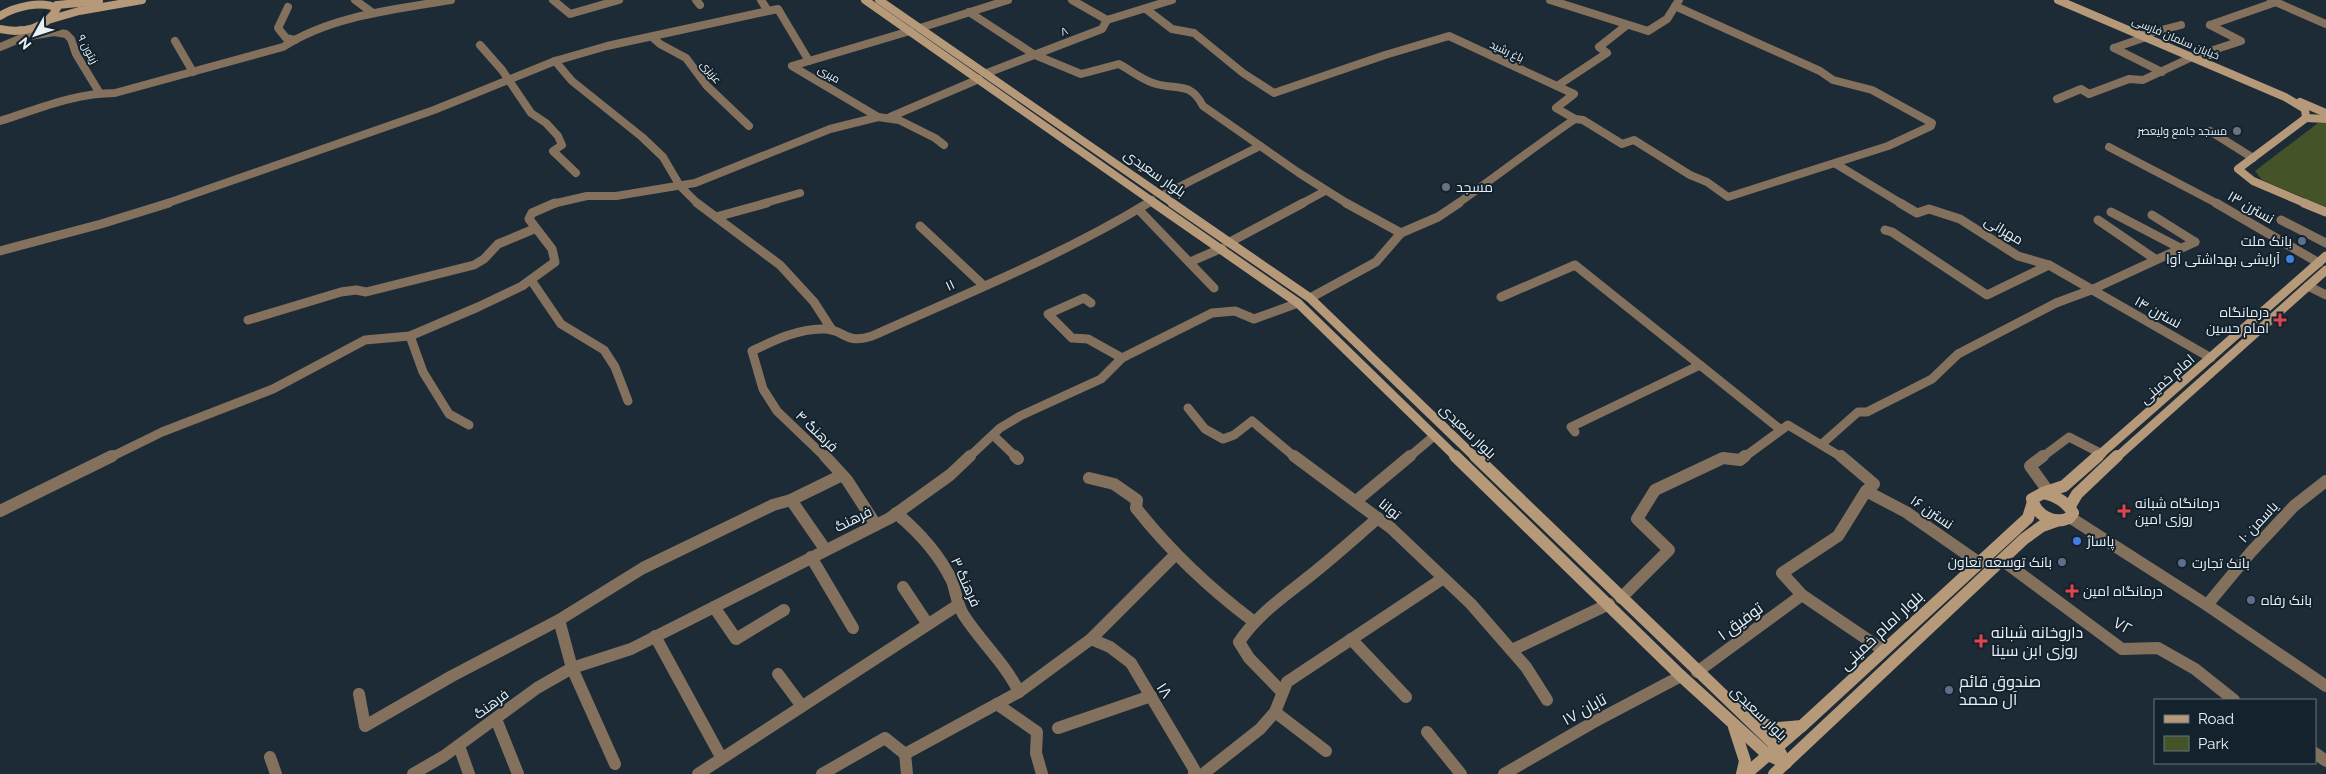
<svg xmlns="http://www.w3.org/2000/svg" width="2326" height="774" viewBox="0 0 2326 774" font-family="Raleway,Cairo,sans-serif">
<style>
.green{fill:#455329}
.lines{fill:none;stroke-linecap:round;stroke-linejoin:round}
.minor-far2{stroke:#83715d;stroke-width:8}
.minor-far1{stroke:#83715d;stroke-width:9}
.minor{stroke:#83715d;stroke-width:12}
.tertiary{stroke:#83715d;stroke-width:12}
.secondary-far2{stroke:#b69979;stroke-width:8}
.secondary-far1{stroke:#b69979;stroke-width:9}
.secondary{stroke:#b69979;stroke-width:12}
.worship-dot{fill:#6b7280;stroke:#13222c;stroke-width:2}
.service-dot{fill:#5c6f8a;stroke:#13222c;stroke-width:2}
.shop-dot{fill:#3f7fe0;stroke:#13222c;stroke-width:2}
.health-dot{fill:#e0444e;stroke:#13222c;stroke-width:2}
.labels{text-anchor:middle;stroke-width:4;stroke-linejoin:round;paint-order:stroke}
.far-street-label{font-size:11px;fill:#e7f0f7;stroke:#13222c}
.far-poi-label{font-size:11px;fill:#e7f0f7;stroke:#13222c;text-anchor:end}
.street-label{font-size:14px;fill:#e7f0f7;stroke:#13222c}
.poi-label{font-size:14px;fill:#e7f0f7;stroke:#13222c;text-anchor:start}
.near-street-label{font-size:16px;fill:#e7f0f7;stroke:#13222c}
.near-poi-label{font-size:16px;fill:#e7f0f7;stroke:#13222c;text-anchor:start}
</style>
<rect width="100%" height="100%" fill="#1d2b36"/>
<!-- green -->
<path class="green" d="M 2318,123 L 2326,123 L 2326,207 L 2262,180 L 2255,171 Z"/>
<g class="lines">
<!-- minor-far2 -->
<g class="minor-far2">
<path d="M 355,0 L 373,13"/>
<path d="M 553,0 L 570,14 L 619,0"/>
<path d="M 696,0 L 700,5"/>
<path d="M 761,0 L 768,11 L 778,9 L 809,61 L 792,66 L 878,117 L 899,120 L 935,138 L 944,145"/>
<path d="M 1072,0 L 1107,20"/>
<path d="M 1550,0 L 1648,31 L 1667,19 L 1679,0"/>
<path d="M 2271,0 L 2326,24"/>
<path d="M 288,7 L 278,28 L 286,38 L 295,40"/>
<path d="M 1146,9 L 1172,29 L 1194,33 L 1243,73 L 1274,93 L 1385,55 L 1449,36 L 1574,94 L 1556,108 L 1575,119 L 1583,120 L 1622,144 L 1634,140 L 1690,175 L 1707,182 L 1728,197 L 1888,146 L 1931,126 L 1932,123 L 1872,90 L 1833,80 L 1820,71 L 1675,6"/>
<path d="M 969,12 L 1035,55 L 1081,74 L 1119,64 C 1130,70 1141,79 1153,83 C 1176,91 1190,80 1203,106 L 1299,173 L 1348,204"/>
<path d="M 2210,25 L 2276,2"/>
<path d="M 920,28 L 1008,0"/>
<path d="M 21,30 L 24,37 L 54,32 L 66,34 L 71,39 L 76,54 L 99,92"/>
<path d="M 2142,35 L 2181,25"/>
<path d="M 652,37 L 660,44 L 686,58 L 707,86 L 749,126"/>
<path d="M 175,41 L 193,72"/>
<path d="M 480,45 L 502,70 L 531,113 L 546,123 L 558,136 L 562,145 L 553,151 L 576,173"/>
<path d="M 0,47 L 24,37"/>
<path d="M 2114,48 L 2162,72"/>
<path d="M 2114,48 L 2146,37"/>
<path d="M 555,61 L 572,81 L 642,137 L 663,157 L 680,186 L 698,204"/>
<path d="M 809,61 L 910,31"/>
<path d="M 987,73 L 1102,29 L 1107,20 L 1172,0"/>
<path d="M 1557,86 L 1607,53 L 1599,47 L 1627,25"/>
<path d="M 2057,99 L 2081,89 L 2089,94 L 2129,79 L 2143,80 L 2192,57 L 2241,41 L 2210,25"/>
<path d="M 890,117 L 979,79"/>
<path d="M 0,121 C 38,109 75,93 115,93 L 283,47 C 330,16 396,9 451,0"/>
<path d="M 2210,131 L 2253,158"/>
<path d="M 2109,147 L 2218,204"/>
<path d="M 1836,164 L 1902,204"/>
<path d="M 1163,195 L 1260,146"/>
<path d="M 165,204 L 434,110 L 555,61 L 607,46 L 768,11"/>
<path d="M 552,204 L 587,196 L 616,196 L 695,183 L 830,129 L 878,117"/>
<path d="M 762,204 L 800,193"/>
<path d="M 1146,204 L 1152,200"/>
<path d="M 1301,204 L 1325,191"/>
<path d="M 1457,204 C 1497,176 1535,146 1575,119"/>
</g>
<!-- minor-far1 -->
<g class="minor-far1">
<path d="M 697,203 L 780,265 L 814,302 L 832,330"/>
<path d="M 1346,203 L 1401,233"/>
<path d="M 1900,203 L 1917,213 L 1929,209 L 1960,219 L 2018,256 L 2049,265 L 2211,358"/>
<path d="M 2216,203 L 2319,263"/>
<path d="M 1139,210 L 1214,288"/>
<path d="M 2111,212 L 2180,248"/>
<path d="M 2152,215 L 2195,242"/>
<path d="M 716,217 L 767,203"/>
<path d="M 2098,220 L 2155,259"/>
<path d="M 2281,220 L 2326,243"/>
<path d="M 920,226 L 983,285"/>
<path d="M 1885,230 L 1892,232 L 1987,295 L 2049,265"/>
<path d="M 1230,242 L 1303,203"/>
<path d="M 0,251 L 101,224 L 169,203"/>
<path d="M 1190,262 L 1222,248"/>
<path d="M 531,280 L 561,324 L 604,350 L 615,367 L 628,401"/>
<path d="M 2308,286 L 2326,295"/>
<path d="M 1501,297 L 1575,265 L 1700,365"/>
<path d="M 1310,298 L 1376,262 L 1401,233 L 1438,217 L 1459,203"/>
<path d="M 1091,303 L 1084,298 L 1048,314 L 1072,338 L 1088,339 L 1122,358"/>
<path d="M 248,320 L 341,292 L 356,290 L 366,292 L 474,265 L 484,259 L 498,244 L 534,229"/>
<path d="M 410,336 L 423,372 L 449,414 L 469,425"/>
<path d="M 1188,408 L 1205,429 L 1223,439 L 1234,435 L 1252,421 L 1296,458"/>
<path d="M 1575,432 L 1571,427 L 1700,365 L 1781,430"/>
<path d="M 993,435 L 1017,458"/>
<path d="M 1823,443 L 1858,412 L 1867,412 L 1932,379 L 1958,354 L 2056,303 L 2091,290 L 2195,242"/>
<path d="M 109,458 L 162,432 L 273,389 L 365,340 L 410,336 L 478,307 L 522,286 L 555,262 L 552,249 L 529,219 L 532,213 L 555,203"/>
<path d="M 826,458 L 777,411 L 763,389 L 752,351 C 773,341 799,328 824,329 C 845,329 844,345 872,336 C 965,294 1061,256 1148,203"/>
<path d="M 968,458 L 1000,428 L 1020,416 L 1101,379 L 1122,358 L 1212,313 L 1235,311 L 1254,319 L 1298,303"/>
<path d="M 1408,458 L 1434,436"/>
<path d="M 1743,458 L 1788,425 L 1843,458"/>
<path d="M 2041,458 L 2069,437 L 2102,454"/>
</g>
<!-- minor -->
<g class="minor">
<path d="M 825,456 L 847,480 L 876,525"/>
<path d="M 1015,456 L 1018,459"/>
<path d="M 1294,456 L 1391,528 L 1471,604 L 1526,667 L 1547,700"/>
<path d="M 1841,456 L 1874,484 L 1866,491 L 1838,536 L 1782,573 L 1802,595 L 1883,650"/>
<path d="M 2043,456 L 2030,466 L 2048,491"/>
<path d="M 1089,478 L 1114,484 L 1137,500 L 1136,508 C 1170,551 1209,588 1253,621"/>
<path d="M 1866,491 L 1906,512 L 1978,562"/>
<path d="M 791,500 L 825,549"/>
<path d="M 1356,501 L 1410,456"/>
<path d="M 0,511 L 112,456"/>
<path d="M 896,513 C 919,532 939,554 952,581 C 956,592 957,604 963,614 C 980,641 1005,663 1019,692"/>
<path d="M 811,557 L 853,628"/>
<path d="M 2002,560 L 2122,649 L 2158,648 L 2195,669 L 2234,700"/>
<path d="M 903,587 L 927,623"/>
<path d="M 1621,598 L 1669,550 L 1637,519 L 1655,490 L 1723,458 L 1740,460 L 1745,456"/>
<path d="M 2207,605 L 2251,552 L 2294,506 L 2326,481"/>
<path d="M 714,607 L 736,639 L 784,610"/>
<path d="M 655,636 L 721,757"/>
<path d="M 1091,639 L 1110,647 L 1131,663 L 1194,769 L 1194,774"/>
<path d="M 1351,639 L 1406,697"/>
<path d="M 1512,650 L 1609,604"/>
<path d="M 1697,672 L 1802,595"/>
<path d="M 778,674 L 801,705"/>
<path d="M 1282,692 L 1249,658 L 1239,642 C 1259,612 1288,594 1316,571 C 1337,554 1357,536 1378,518"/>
<path d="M 359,694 L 365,726 L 452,676 L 559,620"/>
<path d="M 997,704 L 1037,732 L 1036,753 L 1042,774"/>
<path d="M 1275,712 L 1326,751"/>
<path d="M 496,719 L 518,774"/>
<path d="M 1058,728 L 1151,696"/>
<path d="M 1427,732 L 1461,774"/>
<path d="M 459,746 L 469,774"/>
<path d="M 2315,753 L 2326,761"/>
<path d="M 270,757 L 276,774"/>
<path d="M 615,764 L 572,668 L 559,620 L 643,568 L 773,505 L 791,500 L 842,475"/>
<path d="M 413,774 L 444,756 L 537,688 L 572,668 L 631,649 L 890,518 L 950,475 L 970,456"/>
<path d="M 698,774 L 958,605"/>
<path d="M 822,774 L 885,738 L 905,754"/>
<path d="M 907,774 L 905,754 L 1019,692 L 1091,639 L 1176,554"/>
<path d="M 1203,774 L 1260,729 L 1275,712 L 1287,682 L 1442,579"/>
<path d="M 1504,774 L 1592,723 L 1681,676"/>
</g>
<!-- tertiary -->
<path class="tertiary" d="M 2071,518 L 2207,605 L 2326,686"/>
<!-- secondary-far2 -->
<g class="secondary-far2">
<path d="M 865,0 L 1156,204"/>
<path d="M 879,0 L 1174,204"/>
<path d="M 2058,0 L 2285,97 L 2305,109 L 2306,118"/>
<path d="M 57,5 L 99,1"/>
<path d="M 0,16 C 14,7 41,0 57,8 C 47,29 21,34 0,29"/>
<path d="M 48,20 L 79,11 L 142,0"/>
<path d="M 2300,102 L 2326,113"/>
<path d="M 2306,118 L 2238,169 L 2253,181 L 2307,204"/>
<path d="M 2306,118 L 2326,119"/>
</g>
<!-- secondary-far1 -->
<g class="secondary-far1">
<path d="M 1154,203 L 1298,303 L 1457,458"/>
<path d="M 1172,203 L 1310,298 L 1476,458"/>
<path d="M 2304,203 L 2326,212"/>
<path d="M 2096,458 L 2326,256"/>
<path d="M 2116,458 L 2326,270"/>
</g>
<!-- secondary -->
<g class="secondary">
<path d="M 1455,456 L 1681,676 L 1768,755 L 1786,763"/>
<path d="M 1475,456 L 1777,747 L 1786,763"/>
<path d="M 2043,493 L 2064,486 L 2098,456"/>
<path d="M 2043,493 C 2056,496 2066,501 2073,513 L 2069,518 C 2053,525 2036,515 2032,499 Z"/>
<path d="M 2070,506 L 2077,494 L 2117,456"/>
<path d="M 1753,721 L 1777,728 L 1802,726"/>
<path d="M 1734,727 L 1745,761 L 1742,774"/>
<path d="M 1746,774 L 1803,725 L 2028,518 L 2032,505"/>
<path d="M 1774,774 L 2024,539 L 2042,526 L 2056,521"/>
</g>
</g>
<!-- markers -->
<g class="worship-dot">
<circle cx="2237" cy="131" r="5"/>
<circle cx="1446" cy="187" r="5"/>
</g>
<g class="service-dot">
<circle cx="2302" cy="241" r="5"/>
<circle cx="2062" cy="562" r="5"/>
<circle cx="2182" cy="563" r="5"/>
<circle cx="2251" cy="600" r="5"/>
<circle cx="1949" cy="690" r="5"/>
</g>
<g class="shop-dot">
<circle cx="2290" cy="259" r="5"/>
<circle cx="2077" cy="541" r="5"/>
</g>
<g class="health-dot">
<path d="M2277.5 312.5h5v5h5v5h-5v5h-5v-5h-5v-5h5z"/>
<path d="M2121.5 503.5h5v5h5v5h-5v5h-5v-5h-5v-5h5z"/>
<path d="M2069.5 583.5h5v5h5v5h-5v5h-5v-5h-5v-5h5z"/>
<path d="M1978.5 633.5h5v5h5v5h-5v5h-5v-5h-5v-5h5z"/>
</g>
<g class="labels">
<!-- far-street labels -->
<g class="far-street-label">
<text transform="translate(1064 31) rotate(-21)" y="4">۸</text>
<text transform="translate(2176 38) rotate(23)" y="4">خیابان سلمان فارسی</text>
<text transform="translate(88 49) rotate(63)" y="4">زیتون ۹</text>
<text transform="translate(1507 51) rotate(25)" y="4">باغ رشید</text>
<text transform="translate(711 72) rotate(51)" y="4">عزیزی</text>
<text transform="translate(829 74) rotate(31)" y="4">میری</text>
</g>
<!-- far-poi labels -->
<g class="far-poi-label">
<text x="2227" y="135">مسجد جامع ولیعصر</text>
</g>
<!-- street labels -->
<g class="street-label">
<text transform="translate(1155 173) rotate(35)" y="5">بلوار سعیدی</text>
<text transform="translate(2251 207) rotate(30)" y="5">نسترن ۱۳</text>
<text transform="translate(2004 230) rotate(31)" y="5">مهرانی</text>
<text transform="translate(950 285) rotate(-25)" y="5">۱۱</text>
<text transform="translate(2158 312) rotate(29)" y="5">نسترن ۱۴</text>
<text transform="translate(2167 379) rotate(-41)" y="5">امام خمینی</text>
<text transform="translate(817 431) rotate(44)" y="5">فرهنگ ۴</text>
<text transform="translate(1468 431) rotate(44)" y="5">بلوار سعیدی</text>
<text transform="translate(1390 509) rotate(39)" y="5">توانا</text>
<text transform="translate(1932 512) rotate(34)" y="5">نسترن ۱۶</text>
<text transform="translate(853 519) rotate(-26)" y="5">فرهنگ</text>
<text transform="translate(2258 522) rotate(-47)" y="5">یاسمن ۱۰</text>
<text transform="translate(966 582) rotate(66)" y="5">فرهنگ ۳</text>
<text transform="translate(491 704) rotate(-37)" y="5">فرهنگ</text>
<text transform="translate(1759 713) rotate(44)" y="5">بلوار سعیدی</text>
</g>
<!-- poi labels -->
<g class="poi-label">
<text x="1456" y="192">مسجد</text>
<text x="2292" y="246" text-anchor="end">بانک ملت</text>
<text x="2280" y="264" text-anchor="end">آرایشی بهداشتی آوا</text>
<text x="2269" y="317" text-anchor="end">درمانگاه<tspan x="2269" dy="16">امام حسین</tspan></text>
<text x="2135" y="508">درمانگاه شبانه<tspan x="2135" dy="16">روزی امین</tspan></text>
<text x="2087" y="546">پاساژ</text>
<text x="2052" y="567" text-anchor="end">بانک توسعه تعاون</text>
<text x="2192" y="568">بانک تجارت</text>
<text x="2083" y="596">درمانگاه امین</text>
<text x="2261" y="605">بانک رفاه</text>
</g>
<!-- near-street labels -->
<g class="near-street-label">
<text transform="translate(1740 621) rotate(-36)" y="6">توفیق ۱</text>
<text transform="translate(2123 625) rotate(29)" y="6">۷۲</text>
<text transform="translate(1881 630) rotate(-43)" y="6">بلوار امام خمینی</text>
<text transform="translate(1165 690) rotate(56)" y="6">۱۸</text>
<text transform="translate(1584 709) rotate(-29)" y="6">تابان ۱۷</text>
</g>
<!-- near-poi labels -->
<g class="near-poi-label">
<text x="1991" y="638">داروخانه شبانه<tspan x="1991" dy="18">روزی ابن سینا</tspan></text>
<text x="1959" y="687">صندوق قائم<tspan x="1959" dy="18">آل محمد</tspan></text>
</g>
</g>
<!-- legend -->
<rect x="2154" y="699" width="162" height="65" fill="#13222c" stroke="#68747d"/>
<rect x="2164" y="715" width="25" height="8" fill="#b69979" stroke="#68747d"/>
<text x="2198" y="724" font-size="15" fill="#e7f0f7">Road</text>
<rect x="2164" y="736" width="25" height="15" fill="#455329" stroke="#68747d"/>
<text x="2198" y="749" font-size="15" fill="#e7f0f7">Park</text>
<!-- north arrow -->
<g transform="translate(35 35) rotate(230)" stroke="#13222c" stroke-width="4" paint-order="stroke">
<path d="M0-4L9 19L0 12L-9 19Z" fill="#e7f0f7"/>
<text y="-8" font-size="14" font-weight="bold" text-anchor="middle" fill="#e7f0f7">N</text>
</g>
</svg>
